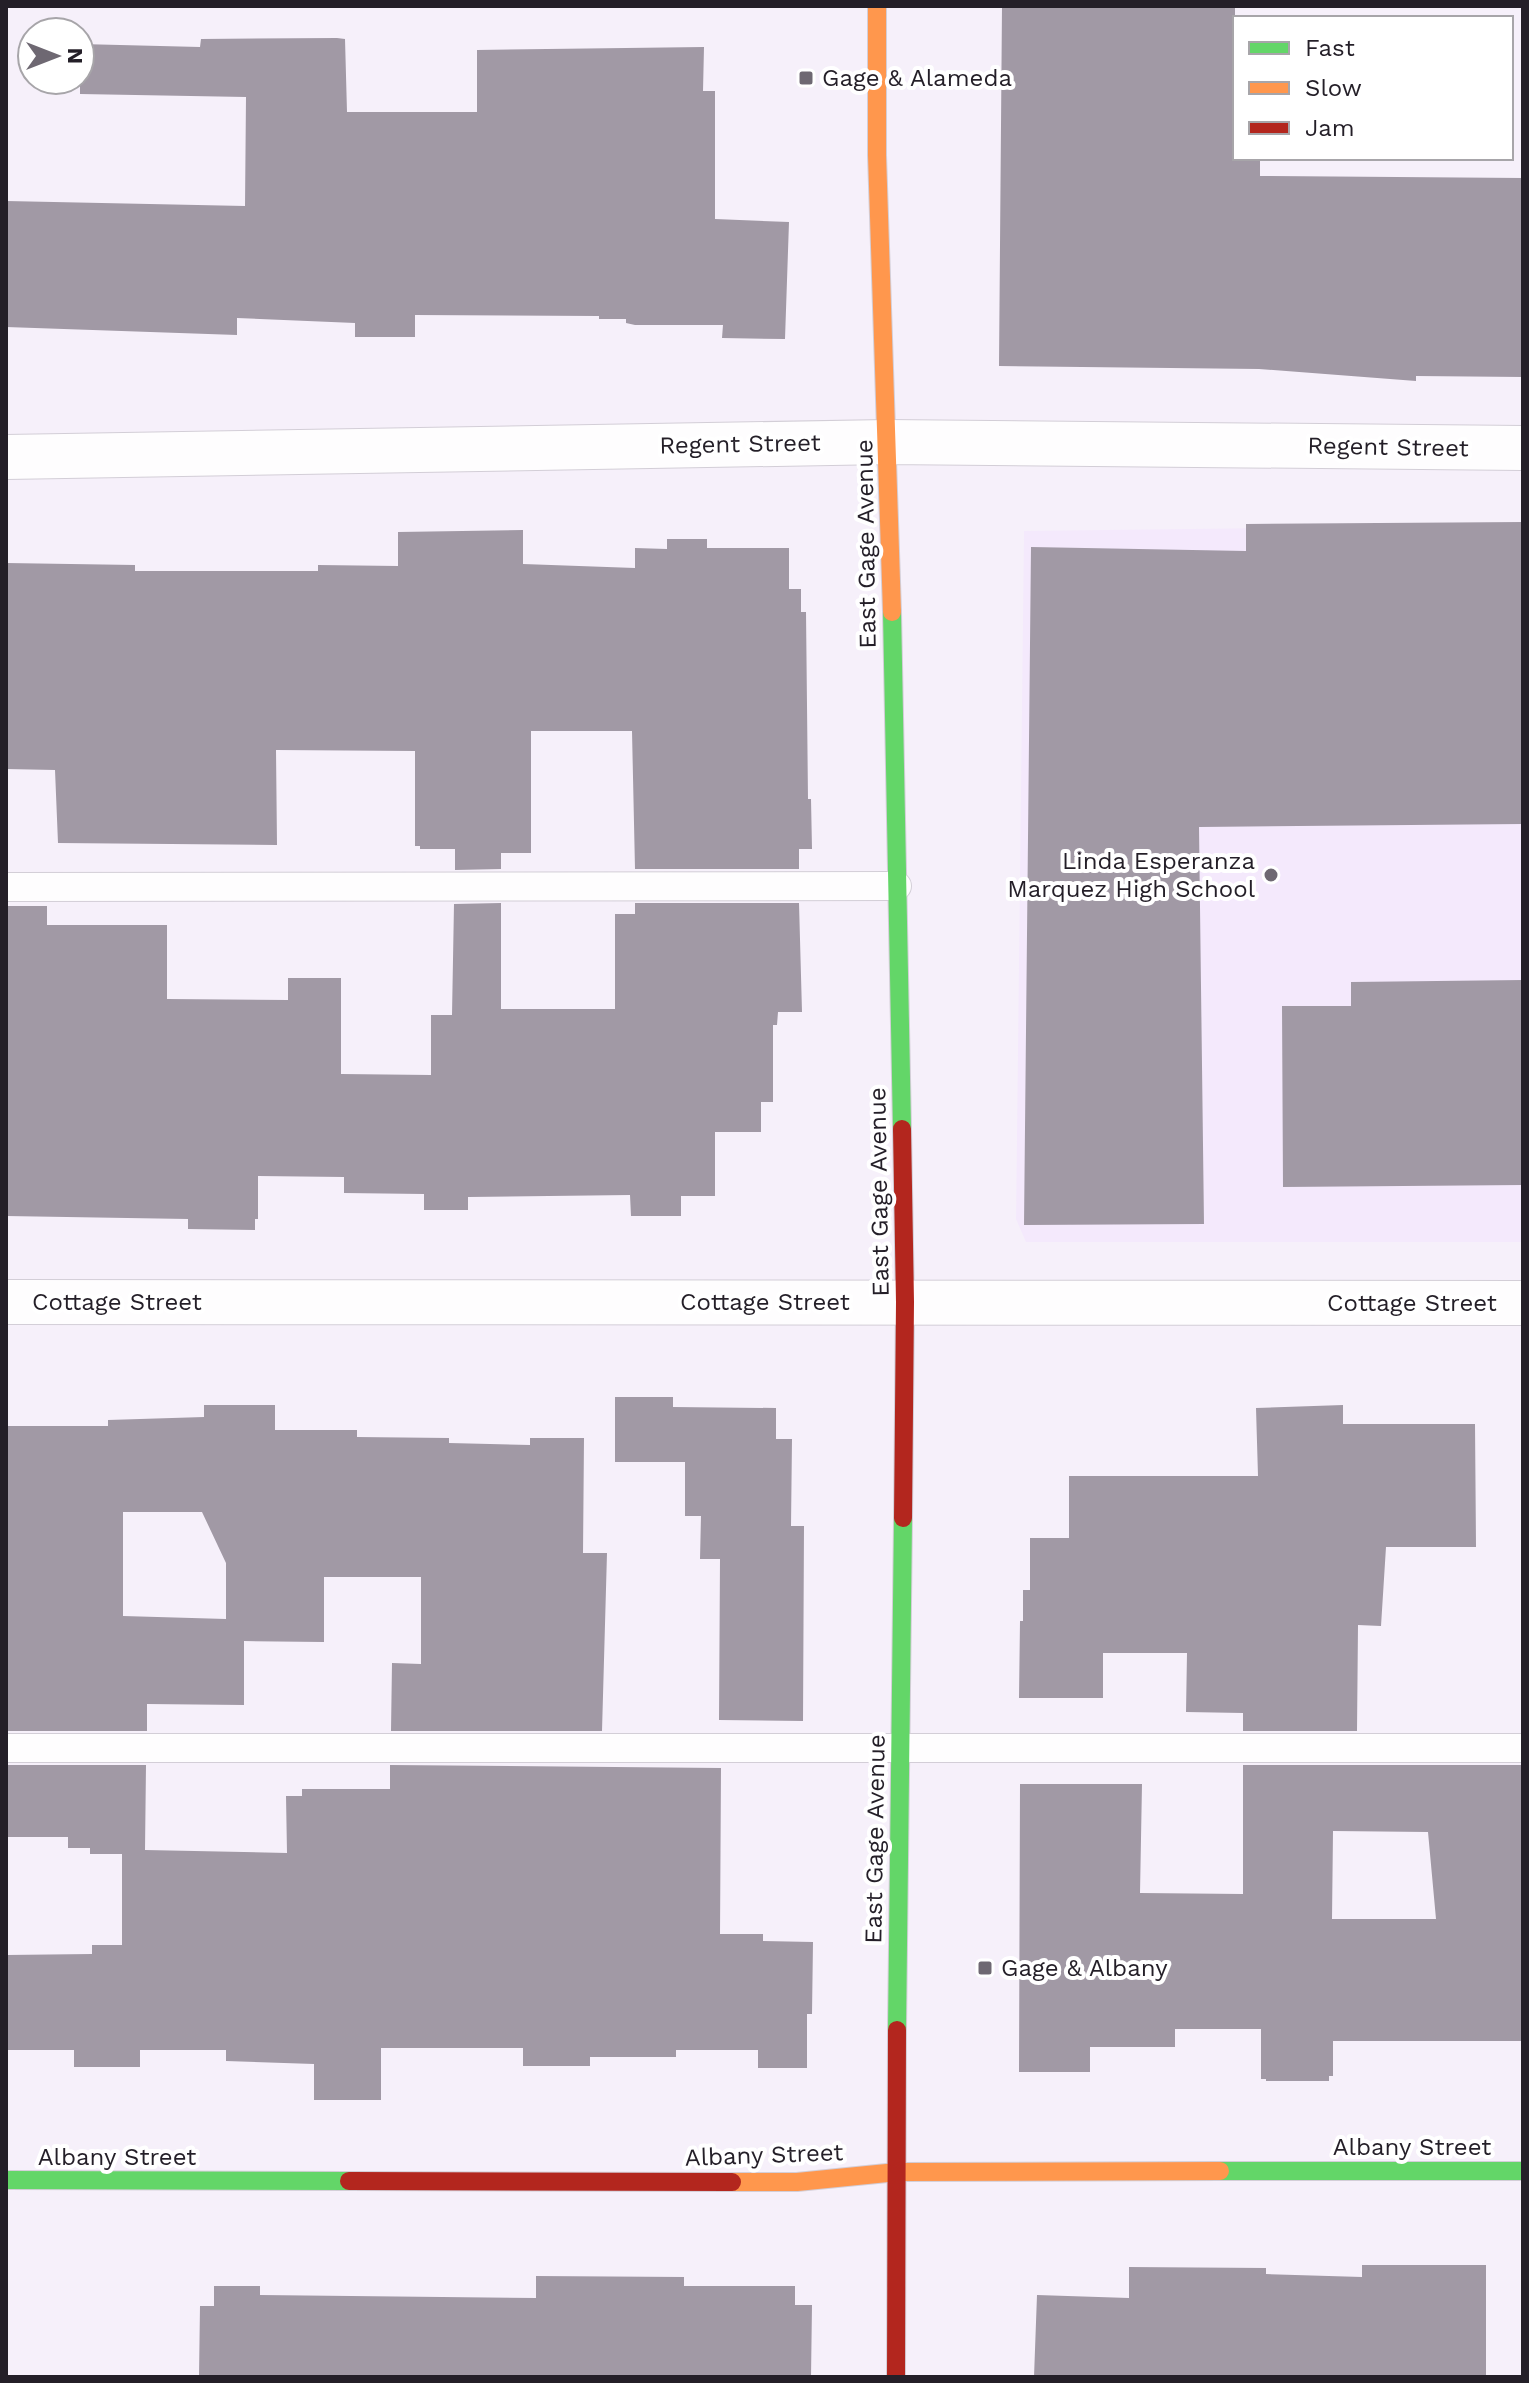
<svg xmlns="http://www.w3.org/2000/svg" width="1529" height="2383" viewBox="0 0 1529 2383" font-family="'Work Sans',sans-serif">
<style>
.built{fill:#f4e9fc}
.building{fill:#a199a5;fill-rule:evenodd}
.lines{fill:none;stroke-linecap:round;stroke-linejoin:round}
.lane-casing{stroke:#d3ced7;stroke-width:30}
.street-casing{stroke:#d3ced7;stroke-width:46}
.fast-casing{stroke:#d3ced7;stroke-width:20}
.slow-casing{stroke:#d3ced7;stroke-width:20}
.jam-casing{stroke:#d3ced7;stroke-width:20}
.lane{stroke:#fefdfe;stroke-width:28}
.street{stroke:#fefdfe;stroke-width:44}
.fast{stroke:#63d668;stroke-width:18}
.slow{stroke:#ff974d;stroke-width:18}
.jam{stroke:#b3261e;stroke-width:18}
.poi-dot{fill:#6e6872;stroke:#fff;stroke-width:3}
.labels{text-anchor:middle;stroke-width:8;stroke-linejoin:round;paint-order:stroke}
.poi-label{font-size:24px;fill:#241f28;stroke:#fff;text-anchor:start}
.street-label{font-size:24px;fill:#241f28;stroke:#fff}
</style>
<rect width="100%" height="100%" fill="#f6f0fa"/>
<!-- built -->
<path class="built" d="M 1523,525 L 1523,1242 L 1026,1242 L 1016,1219 L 1024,531 Z"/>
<!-- building -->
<g class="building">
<path d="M 1002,6 L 1235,6 L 1235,158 L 1260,158 L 1260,176 L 1523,178 L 1523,377 L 1416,376 L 1416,381 L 1259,369 L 999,366 Z"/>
<path d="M 337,38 L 345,39 L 347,112 L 477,112 L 477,50 L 704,47 L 703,91 L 715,91 L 715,219 L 789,222 L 785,339 L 722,338 L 723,325 L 635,325 L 626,323 L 626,319 L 599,319 L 599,316 L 415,315 L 415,337 L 355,337 L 355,323 L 237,318 L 237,335 L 6,327 L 6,201 L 245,206 L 246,97 L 80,94 L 80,44 L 200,47 L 201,39 Z"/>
<path d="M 1523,522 L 1523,824 L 1199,827 L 1204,1224 L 1024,1225 L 1031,547 L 1246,551 L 1246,524 Z"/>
<path d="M 523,530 L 523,564 L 635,568 L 635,548 L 667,549 L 667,539 L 707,539 L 707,548 L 789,548 L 789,589 L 801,589 L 801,612 L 806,612 L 808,799 L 811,799 L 812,849 L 799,849 L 799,869 L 635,869 L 632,731 L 531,731 L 531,853 L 501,853 L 501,869 L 455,870 L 455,849 L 420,849 L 420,846 L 415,846 L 415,751 L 276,750 L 277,845 L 58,843 L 55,770 L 6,769 L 6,563 L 135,565 L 135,571 L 318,571 L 318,565 L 398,566 L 398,532 Z"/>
<path d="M 501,903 L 501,1009 L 615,1009 L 615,914 L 635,914 L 635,903 L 799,903 L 802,1012 L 778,1012 L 777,1025 L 773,1025 L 773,1102 L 761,1102 L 761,1132 L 715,1132 L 715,1196 L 681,1196 L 681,1216 L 631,1216 L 630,1195 L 468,1197 L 468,1210 L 424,1210 L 424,1194 L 344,1193 L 344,1177 L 258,1176 L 258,1219 L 255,1219 L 255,1230 L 188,1229 L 188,1219 L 6,1216 L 6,906 L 47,906 L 47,925 L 167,925 L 167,999 L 288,1000 L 288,978 L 341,978 L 341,1074 L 431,1075 L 431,1015 L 452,1015 L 454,904 Z"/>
<path d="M 1523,980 L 1523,1185 L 1283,1187 L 1282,1006 L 1351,1006 L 1351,982 Z"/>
<path d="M 615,1397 L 673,1397 L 673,1407 L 776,1408 L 776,1439 L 792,1439 L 791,1526 L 804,1526 L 803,1721 L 719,1720 L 720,1559 L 700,1559 L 701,1516 L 685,1516 L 685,1462 L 615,1462 Z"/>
<path d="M 204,1405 L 275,1405 L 275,1430 L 357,1430 L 357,1437 L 449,1438 L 449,1443 L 530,1445 L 530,1438 L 584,1438 L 583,1553 L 607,1553 L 602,1731 L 391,1731 L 392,1663 L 421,1664 L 421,1577 L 324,1577 L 324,1642 L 244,1641 L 244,1705 L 147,1704 L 147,1731 L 6,1731 L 6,1426 L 108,1426 L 108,1420 L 204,1417 ZM 123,1512 L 202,1512 L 226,1563 L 226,1619 L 123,1616 Z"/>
<path d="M 1343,1405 L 1343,1424 L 1475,1424 L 1476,1547 L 1386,1547 L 1381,1626 L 1358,1625 L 1357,1731 L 1243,1731 L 1243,1713 L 1186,1712 L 1187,1653 L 1103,1653 L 1103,1698 L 1019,1698 L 1020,1621 L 1023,1621 L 1023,1590 L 1030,1590 L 1030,1538 L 1069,1538 L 1069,1476 L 1258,1476 L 1256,1408 Z"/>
<path d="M 6,1765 L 146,1765 L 145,1850 L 287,1853 L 286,1796 L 302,1796 L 302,1789 L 390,1789 L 390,1765 L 721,1768 L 720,1934 L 763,1934 L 763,1941 L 813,1942 L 812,2014 L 807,2014 L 807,2068 L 758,2068 L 758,2050 L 676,2050 L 676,2057 L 590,2057 L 590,2066 L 523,2066 L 523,2048 L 381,2048 L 381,2100 L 314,2100 L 314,2064 L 226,2061 L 226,2050 L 140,2050 L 140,2067 L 74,2067 L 74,2050 L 6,2050 L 6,1955 L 92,1954 L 92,1945 L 122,1945 L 122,1854 L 90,1854 L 90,1848 L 68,1848 L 68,1837 L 6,1837 Z"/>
<path d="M 1243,1765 L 1523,1765 L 1523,2041 L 1333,2041 L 1333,2076 L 1329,2076 L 1329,2081 L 1266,2081 L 1266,2079 L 1261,2079 L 1261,2029 L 1175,2029 L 1175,2047 L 1090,2047 L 1090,2072 L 1019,2072 L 1020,1784 L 1142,1784 L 1140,1893 L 1243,1894 ZM 1333,1831 L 1428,1832 L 1436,1919 L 1332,1919 Z"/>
<path d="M 1362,2265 L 1486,2265 L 1486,2377 L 1034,2377 L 1037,2295 L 1129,2298 L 1129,2267 L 1266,2268 L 1266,2274 L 1362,2277 Z"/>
<path d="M 536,2276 L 684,2277 L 684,2286 L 795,2286 L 795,2305 L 812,2305 L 811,2377 L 199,2377 L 200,2306 L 214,2306 L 214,2286 L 260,2286 L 260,2295 L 536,2298 Z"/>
</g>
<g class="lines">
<defs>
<g id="lane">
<path d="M 6,887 L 897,886"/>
<path d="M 6,1748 L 1523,1748"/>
</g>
<g id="street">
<path d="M 6,457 L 887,442 L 1523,448"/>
<path d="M 6,1302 L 1523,1303"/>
</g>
<g id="fast">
<path d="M 892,612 L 902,1129"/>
<path d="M 897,2030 L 903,1518"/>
<path d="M 1220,2171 L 1523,2171"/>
<path d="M 6,2180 L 349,2181"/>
</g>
<g id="slow">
<path d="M 877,6 L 877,155 L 892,612"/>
<path d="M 732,2182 L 797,2182 L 897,2172 L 1220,2171"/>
</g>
<g id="jam">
<path d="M 902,1129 L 905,1302 L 903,1518"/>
<path d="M 349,2181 L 732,2182"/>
<path d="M 896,2377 L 897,2030"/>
</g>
</defs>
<!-- lane casing -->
<use href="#lane" class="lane-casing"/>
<!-- street casing -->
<use href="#street" class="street-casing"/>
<!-- fast casing -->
<use href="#fast" class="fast-casing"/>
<!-- slow casing -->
<use href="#slow" class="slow-casing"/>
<!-- jam casing -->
<use href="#jam" class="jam-casing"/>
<!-- lane -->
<use href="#lane" class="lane"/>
<!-- street -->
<use href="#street" class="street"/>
<!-- fast -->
<use href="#fast" class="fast"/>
<!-- slow -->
<use href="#slow" class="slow"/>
<!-- jam -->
<use href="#jam" class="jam"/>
</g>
<!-- markers -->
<g class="poi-dot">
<rect x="798" y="70" width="16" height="16" rx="4"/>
<circle cx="1271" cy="875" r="8"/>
<rect x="977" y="1960" width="16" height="16" rx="4"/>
</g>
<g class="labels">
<!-- poi labels -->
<g class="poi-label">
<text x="822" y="86">Gage &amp; Alameda</text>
<text x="1255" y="869" text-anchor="end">Linda Esperanza<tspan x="1255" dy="28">Marquez High School</tspan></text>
<text x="1001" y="1976">Gage &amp; Albany</text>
</g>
<!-- street labels -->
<g class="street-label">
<text transform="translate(740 444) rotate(-1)" y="8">Regent Street</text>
<text transform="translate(1388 447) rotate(1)" y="8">Regent Street</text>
<text transform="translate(866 544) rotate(-91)" y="8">East Gage Avenue</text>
<text transform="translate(879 1192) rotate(-91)" y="8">East Gage Avenue</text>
<text x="117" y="1310">Cottage Street</text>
<text x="765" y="1310">Cottage Street</text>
<text x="1412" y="1311">Cottage Street</text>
<text transform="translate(875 1839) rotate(-89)" y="8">East Gage Avenue</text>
<text x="1412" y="2155">Albany Street</text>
<text transform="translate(764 2155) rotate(-2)" y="8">Albany Street</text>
<text x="117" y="2165">Albany Street</text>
</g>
</g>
<!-- border -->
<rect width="1529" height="2383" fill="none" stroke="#241f28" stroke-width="16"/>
<!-- legend -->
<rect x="1233" y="16" width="280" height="144" fill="#ffffff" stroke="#a7a5a9" stroke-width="2"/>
<rect x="1249" y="42" width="40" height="12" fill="#63d668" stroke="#a7a5a9" stroke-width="2"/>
<text x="1305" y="56" font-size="24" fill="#241f28">Fast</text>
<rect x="1249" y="82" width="40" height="12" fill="#ff974d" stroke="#a7a5a9" stroke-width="2"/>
<text x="1305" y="96" font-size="24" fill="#241f28">Slow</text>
<rect x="1249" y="122" width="40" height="12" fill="#b3261e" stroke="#a7a5a9" stroke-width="2"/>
<text x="1305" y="136" font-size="24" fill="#241f28">Jam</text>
<!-- north arrow -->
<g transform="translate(56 56) rotate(90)"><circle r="38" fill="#ffffff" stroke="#a7a5a9" stroke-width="2"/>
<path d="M0-6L14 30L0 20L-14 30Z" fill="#6e6872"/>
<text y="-12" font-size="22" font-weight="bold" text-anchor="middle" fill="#241f28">N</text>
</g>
</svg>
